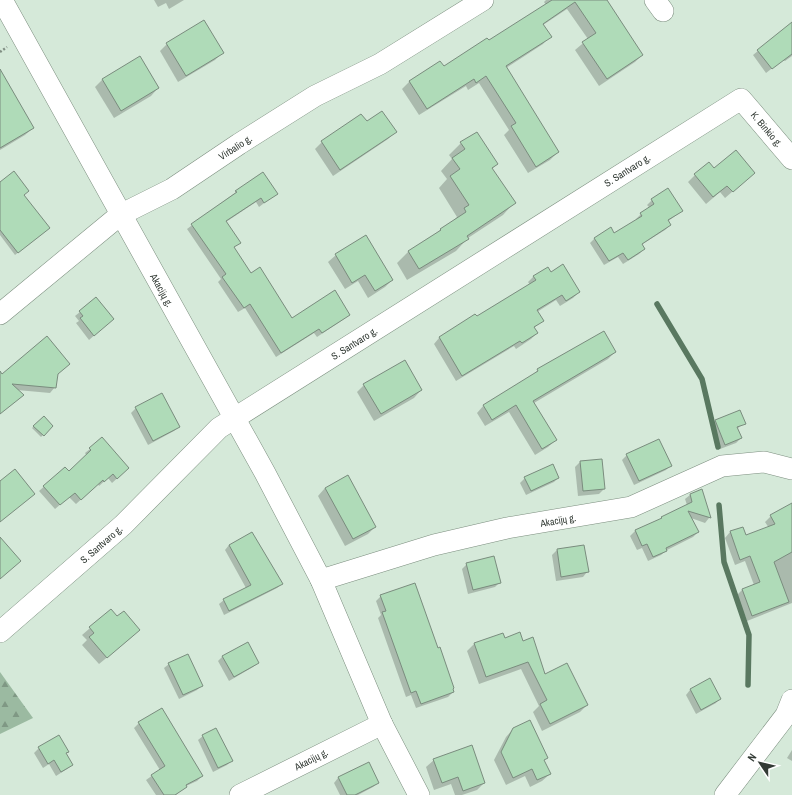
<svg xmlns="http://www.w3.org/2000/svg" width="792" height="795" viewBox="0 0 792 795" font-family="'Archivo Narrow',sans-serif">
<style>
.forest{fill:url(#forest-firs)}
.shadow{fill:#0003}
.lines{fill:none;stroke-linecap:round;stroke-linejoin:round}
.stream{stroke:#597860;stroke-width:5.5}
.building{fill:#afdbb8;stroke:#7a8c7e}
.street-casing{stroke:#7c8e7f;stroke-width:22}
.path{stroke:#808e83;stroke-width:2.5;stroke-dasharray:2 2;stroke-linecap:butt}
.street{stroke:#fff;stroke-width:21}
.labels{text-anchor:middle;stroke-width:4;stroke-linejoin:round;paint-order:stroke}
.street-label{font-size:10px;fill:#333b35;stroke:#fff}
</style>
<defs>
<pattern id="forest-firs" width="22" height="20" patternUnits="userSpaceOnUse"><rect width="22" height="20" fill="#9bbaa1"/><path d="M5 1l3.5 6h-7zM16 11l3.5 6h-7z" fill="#7f9884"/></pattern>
</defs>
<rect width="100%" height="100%" fill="#d5e9d9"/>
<!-- forest -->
<path class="forest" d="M 0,672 L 33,718 L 0,734 Z"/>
<!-- shadow -->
<g class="shadow">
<path d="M 154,0 L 184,0 L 169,9 L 166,3 L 158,7 Z"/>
<path d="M 546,0 L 605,0 L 642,55 L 635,62 L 599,86 L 575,50 L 588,39 L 567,9 L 543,25 L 550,36 L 543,44 L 506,68 L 558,152 L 550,160 L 528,173 L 504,135 L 509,130 L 479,83 L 468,90 L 466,86 L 419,115 L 402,89 L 410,81 L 443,67 L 489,42 L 546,5 L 544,2 Z"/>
<path d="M 792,23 L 792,56 L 785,61 L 783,60 L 766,73 L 753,55 Z"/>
<path d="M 167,44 L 223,52 L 215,60 L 178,82 L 160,51 Z"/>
<path d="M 140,57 L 158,88 L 151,96 L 114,118 L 95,87 L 102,80 Z"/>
<path d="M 0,79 L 33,128 L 25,135 L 0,150 Z"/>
<path d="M 395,132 L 388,139 L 333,176 L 315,149 L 322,142 Z"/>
<path d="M 461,143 L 497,164 L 492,169 L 514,203 L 503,215 L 468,238 L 456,251 L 407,280 L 397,263 L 408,252 L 434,235 L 440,230 L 453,221 L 457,217 L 439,188 L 447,179 L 441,171 L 452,159 L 449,155 Z"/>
<path d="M 714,169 L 754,173 L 725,198 L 720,192 L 706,204 L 688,182 L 695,175 Z"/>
<path d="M 0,183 L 23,196 L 44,232 L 15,255 L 0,235 Z"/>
<path d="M 236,192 L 276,194 L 259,207 L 256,202 L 226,222 L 239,242 L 233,248 L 251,275 L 291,320 L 349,314 L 344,319 L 317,337 L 314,333 L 276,357 L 245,308 L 238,312 L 218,282 L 221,279 L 187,229 Z"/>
<path d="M 652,200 L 682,211 L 667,222 L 670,225 L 665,230 L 641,245 L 644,249 L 639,254 L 623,264 L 618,257 L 604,265 L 590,243 L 595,238 L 614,235 L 637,220 L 636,219 L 641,214 L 650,208 L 647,205 Z"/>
<path d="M 336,255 L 392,280 L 385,287 L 368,298 L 358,281 L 345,289 L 328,262 Z"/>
<path d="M 551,273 L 579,292 L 573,298 L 560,306 L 556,300 L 537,312 L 542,321 L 534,328 L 537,333 L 531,339 L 516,349 L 514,346 L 456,381 L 434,344 L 439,338 L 475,316 L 476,318 L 530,285 L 528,282 L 534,276 Z"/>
<path d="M 80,312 L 113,319 L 89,340 L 76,323 L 79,321 L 75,316 Z"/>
<path d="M 615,352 L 608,359 L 534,403 L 556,440 L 548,447 L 535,455 L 509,412 L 485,426 L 477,413 L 484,405 L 530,377 L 538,370 Z"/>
<path d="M 0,373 L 2,375 L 57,374 L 55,387 L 50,393 L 17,390 L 22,395 L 0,414 Z"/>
<path d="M 364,385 L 421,390 L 414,398 L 374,421 L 357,392 Z"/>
<path d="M 136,408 L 179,427 L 174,431 L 148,445 L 131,413 Z"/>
<path d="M 44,417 L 52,426 L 41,437 L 32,428 Z"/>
<path d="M 716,421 L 744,423 L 737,429 L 741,438 L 736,443 L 720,449 L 711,425 Z"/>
<path d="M 90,449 L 123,473 L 112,483 L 108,478 L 99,486 L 98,484 L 76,504 L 69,497 L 55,509 L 39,491 L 65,468 L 69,473 L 87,456 L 85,453 Z"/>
<path d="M 627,455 L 670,466 L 666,470 L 634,485 L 622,460 Z"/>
<path d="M 580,462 L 604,489 L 599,494 L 578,496 L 575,467 Z"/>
<path d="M 525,478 L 558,478 L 554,482 L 526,495 L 520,483 Z"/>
<path d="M 325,488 L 375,527 L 368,534 L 345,546 L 318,496 Z"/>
<path d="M 702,490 L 709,518 L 705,523 L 691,518 L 698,532 L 693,537 L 667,550 L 661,555 L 648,561 L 642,548 L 637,550 L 630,536 L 635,531 L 659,521 L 662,518 L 687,505 L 685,499 L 690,495 Z"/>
<path d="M 792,505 L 792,603 L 747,621 L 737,595 L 742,590 L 754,585 L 745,561 L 735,565 L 725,538 L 730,532 L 743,528 L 745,536 L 769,528 L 765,522 L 771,516 Z"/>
<path d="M 229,545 L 282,584 L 277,588 L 224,615 L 219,604 L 224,600 L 246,588 L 225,550 Z"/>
<path d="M 583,546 L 587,572 L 583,577 L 556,581 L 552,555 L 557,550 Z"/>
<path d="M 467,564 L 500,582 L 495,587 L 468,594 L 462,569 Z"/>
<path d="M 381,596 L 452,689 L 453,692 L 448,697 L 416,708 L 411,695 L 406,697 L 378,618 L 381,615 L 376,601 Z"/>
<path d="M 111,610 L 132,637 L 99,664 L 82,645 L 87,640 L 82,635 Z"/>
<path d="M 504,639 L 523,642 L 545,675 L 587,705 L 580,712 L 542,731 L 533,712 L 539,706 L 521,669 L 479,684 L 467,651 L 474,644 Z"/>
<path d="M 223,656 L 258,663 L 253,667 L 229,681 L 218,661 Z"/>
<path d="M 169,664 L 202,685 L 197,690 L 179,699 L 164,668 Z"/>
<path d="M 690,690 L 720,698 L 716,703 L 696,714 L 686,695 Z"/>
<path d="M 139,723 L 202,776 L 197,781 L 186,786 L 176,795 L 156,795 L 146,780 L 160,770 L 134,728 Z"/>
<path d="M 513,729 L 546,758 L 543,761 L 550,774 L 542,781 L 530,787 L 525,776 L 506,785 L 494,760 L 506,737 Z"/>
<path d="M 203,736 L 231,761 L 227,765 L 213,772 L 198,740 Z"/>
<path d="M 39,748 L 68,752 L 65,754 L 72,765 L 67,769 L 56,776 L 49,764 L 43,768 L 34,753 Z"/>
<path d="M 792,750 L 792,761 L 787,758 Z"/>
<path d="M 434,760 L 484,783 L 477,790 L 462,795 L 455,795 L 451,784 L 434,790 L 426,767 Z"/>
<path d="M 368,763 L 378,783 L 373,787 L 358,795 L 340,795 L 334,783 L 338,778 Z"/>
</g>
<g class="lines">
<!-- stream -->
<g class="stream">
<path d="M 657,304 L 702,379 L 718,447"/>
<path d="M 719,505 L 724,562 L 749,635 L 748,685"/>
</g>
</g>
<!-- building -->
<g class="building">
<path d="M 552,0 L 607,0 L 643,55 L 607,79 L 582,42 L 596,33 L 575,2 L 543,24 L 552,37 L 506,66 L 559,152 L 536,167 L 511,126 L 516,123 L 486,76 L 476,83 L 474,79 L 427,109 L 409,81 L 440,61 L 444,66 L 487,38 L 489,40 Z"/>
<path d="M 204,20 L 224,53 L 186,76 L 166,43 Z"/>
<path d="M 792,22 L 792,54 L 772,69 L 757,50 Z"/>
<path d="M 140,56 L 159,88 L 121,111 L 102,79 Z"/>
<path d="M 0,69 L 34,128 L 0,148 Z"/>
<path d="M 382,111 L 397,132 L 340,170 L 321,141 L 361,114 L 367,121 Z"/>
<path d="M 477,132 L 498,164 L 492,168 L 516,203 L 467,236 L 469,239 L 419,269 L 408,251 L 441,230 L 440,229 L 466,212 L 464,208 L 469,205 L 450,176 L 460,169 L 452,158 L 465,149 L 460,142 Z"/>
<path d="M 736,150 L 755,173 L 733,192 L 727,186 L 713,197 L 694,174 L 709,162 L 714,168 Z"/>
<path d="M 14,171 L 29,191 L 24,195 L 50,228 L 18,253 L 0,230 L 0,182 Z"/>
<path d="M 263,172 L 278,194 L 264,203 L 261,198 L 226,221 L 241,243 L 234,247 L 251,273 L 260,267 L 292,318 L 335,290 L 350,315 L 322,333 L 319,329 L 281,353 L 250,304 L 244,308 L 222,277 L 226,274 L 191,224 L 237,192 L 235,191 Z"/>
<path d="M 668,188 L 683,211 L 668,220 L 671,225 L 642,244 L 645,249 L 628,260 L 623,253 L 609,261 L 594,238 L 611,227 L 614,233 L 642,216 L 640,213 L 654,204 L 651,199 Z"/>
<path d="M 366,235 L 393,280 L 375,291 L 365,275 L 352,283 L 335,254 Z"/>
<path d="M 563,264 L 580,292 L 566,301 L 562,295 L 537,310 L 544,321 L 534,327 L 538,333 L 522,343 L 520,341 L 462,376 L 439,337 L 475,314 L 477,316 L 536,280 L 533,276 L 548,267 L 551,272 Z"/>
<path d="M 96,297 L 114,319 L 94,336 L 80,318 L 83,316 L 79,311 Z"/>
<path d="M 604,331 L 616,352 L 533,401 L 557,440 L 542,449 L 516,405 L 492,420 L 483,405 L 538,371 L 537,369 Z"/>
<path d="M 47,336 L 70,364 L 58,374 L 56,388 L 12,384 L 24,395 L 0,414 L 0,371 L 2,374 Z"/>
<path d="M 405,360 L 422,390 L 381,414 L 363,384 Z"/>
<path d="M 162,393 L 180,427 L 153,441 L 135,407 Z"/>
<path d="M 740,410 L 746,424 L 737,427 L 742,438 L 725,445 L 715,420 Z"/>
<path d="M 44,416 L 53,426 L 44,436 L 33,426 Z"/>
<path d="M 102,437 L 129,468 L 117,479 L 113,474 L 104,482 L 103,480 L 81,500 L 75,493 L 60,505 L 43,486 L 65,467 L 69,471 L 91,450 L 89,448 Z"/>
<path d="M 659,439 L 672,466 L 639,481 L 626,454 Z"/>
<path d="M 602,459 L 605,489 L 583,491 L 580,461 Z"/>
<path d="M 553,464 L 559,478 L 531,491 L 524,477 Z"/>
<path d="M 15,469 L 35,494 L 0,522 L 0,481 Z"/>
<path d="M 348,475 L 376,527 L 353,539 L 325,488 Z"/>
<path d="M 702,489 L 711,518 L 688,511 L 699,532 L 666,548 L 667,551 L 653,557 L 647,544 L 642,546 L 635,530 L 662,518 L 661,517 L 692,502 L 690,494 Z"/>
<path d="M 792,503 L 792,552 L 774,562 L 789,602 L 752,616 L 742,589 L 760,582 L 750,556 L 740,560 L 730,531 L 743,527 L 746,535 L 775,524 L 770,515 Z"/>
<path d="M 252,532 L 283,584 L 229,611 L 223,599 L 251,585 L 229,545 Z"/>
<path d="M 0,537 L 21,561 L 0,579 Z"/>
<path d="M 584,545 L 589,572 L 561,577 L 557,549 Z"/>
<path d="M 494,556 L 501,583 L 473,590 L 466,563 Z"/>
<path d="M 415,583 L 438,648 L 440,647 L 454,688 L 453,689 L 454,692 L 421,704 L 416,691 L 411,693 L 382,612 L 386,611 L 380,595 Z"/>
<path d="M 111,609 L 117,616 L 124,611 L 140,630 L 107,658 L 89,637 L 94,633 L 89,627 Z"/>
<path d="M 520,632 L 523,641 L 533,637 L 545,674 L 567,663 L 588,705 L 550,724 L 540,704 L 547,700 L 528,662 L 486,677 L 474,643 L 503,633 L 505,638 Z"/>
<path d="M 248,642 L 259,663 L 234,677 L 222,656 Z"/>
<path d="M 188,654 L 203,686 L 183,695 L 168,663 Z"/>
<path d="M 710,678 L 721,699 L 701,710 L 690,689 Z"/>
<path d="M 162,708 L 203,776 L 186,785 L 187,787 L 175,795 L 164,795 L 151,775 L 165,766 L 138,722 Z"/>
<path d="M 530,720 L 548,758 L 544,760 L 551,774 L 537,780 L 532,769 L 513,778 L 501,752 L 513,728 Z"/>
<path d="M 216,728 L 233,761 L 218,768 L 202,735 Z"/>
<path d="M 59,735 L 69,752 L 66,753 L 73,765 L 61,772 L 54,760 L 48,764 L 38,747 Z"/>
<path d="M 472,745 L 485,783 L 463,791 L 458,777 L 442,783 L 433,759 Z"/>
<path d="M 369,762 L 379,783 L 355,795 L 347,795 L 338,777 Z"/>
</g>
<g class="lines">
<defs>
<g id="street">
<path d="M 2,0 L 265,473 L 321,580 L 382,724 L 419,795"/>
<path d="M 655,0 L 663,11"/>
<path d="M 0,314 L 120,215 L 172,189 L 239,144 L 315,96 L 380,64 L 483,0"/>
<path d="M 321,580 L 434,545 L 507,528 L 631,507 L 722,466 L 764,462 L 792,469"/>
<path d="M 0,632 L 123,525 L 219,428 L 741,99 L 792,159"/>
<path d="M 240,795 L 382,724"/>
<path d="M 725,795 L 786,715 L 792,700"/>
</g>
</defs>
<!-- street casing -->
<use href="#street" class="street-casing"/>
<!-- path -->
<path class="path" d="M 0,52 L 7,47"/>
<!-- street -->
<use href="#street" class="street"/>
</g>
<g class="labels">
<!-- street labels -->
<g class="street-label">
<text transform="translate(767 129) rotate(50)" y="4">K. Binkio g.</text>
<text transform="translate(235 147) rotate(-33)" y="4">Virbalio g.</text>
<text transform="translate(627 170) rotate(-32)" y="4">S. Santvaro g.</text>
<text transform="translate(162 290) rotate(61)" y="4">Akacijų g.</text>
<text transform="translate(354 343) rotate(-32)" y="4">S. Santvaro g.</text>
<text transform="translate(558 520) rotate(-10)" y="4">Akacijų g.</text>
<text transform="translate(101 544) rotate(-41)" y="4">S. Santvaro g.</text>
<text transform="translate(311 759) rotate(-27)" y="4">Akacijų g.</text>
</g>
</g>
<!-- north arrow -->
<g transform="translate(760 763) rotate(305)" stroke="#ffffff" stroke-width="3" paint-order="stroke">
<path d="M0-3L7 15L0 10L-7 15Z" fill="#333b35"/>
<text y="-6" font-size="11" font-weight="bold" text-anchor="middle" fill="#333b35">N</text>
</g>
</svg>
